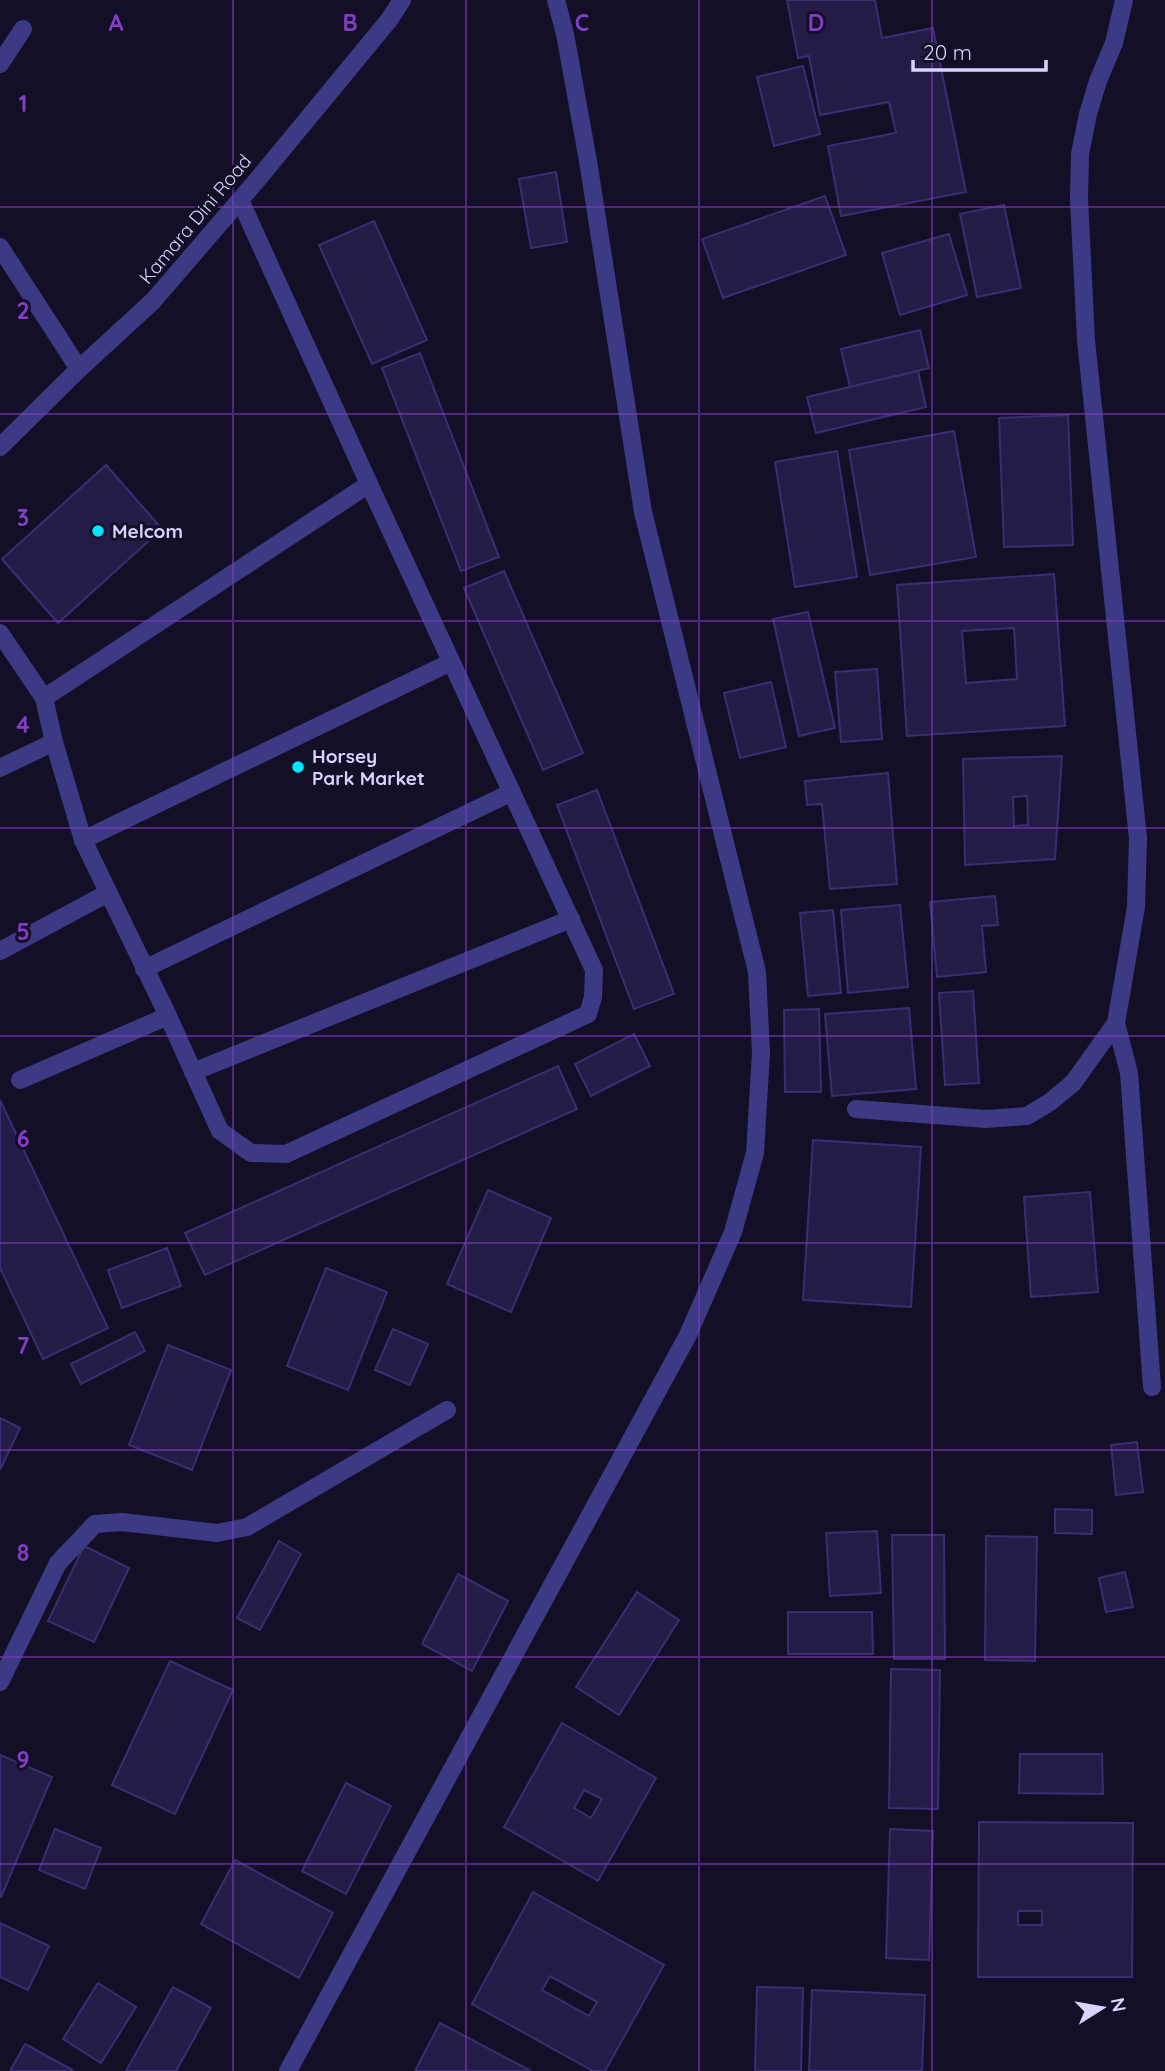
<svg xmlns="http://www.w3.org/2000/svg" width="1165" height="2071" viewBox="0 0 1165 2071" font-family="Quicksand,sans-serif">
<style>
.building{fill:#241b47;stroke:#3b2d73;stroke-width:2;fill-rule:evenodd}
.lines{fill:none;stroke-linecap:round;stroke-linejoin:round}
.minor{stroke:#3d3a85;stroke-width:18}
.grid{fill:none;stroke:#843dc5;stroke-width:2;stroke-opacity:0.55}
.poi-dot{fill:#00e5ff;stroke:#130f26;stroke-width:2.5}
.labels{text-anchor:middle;stroke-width:6;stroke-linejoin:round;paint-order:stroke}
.street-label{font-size:19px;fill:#d9d4ff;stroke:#130f26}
.poi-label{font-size:19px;font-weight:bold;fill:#d9d4ff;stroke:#130f26;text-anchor:start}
.grid-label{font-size:23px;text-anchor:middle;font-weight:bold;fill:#843dc5;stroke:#130f26;stroke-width:6;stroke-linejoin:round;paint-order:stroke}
</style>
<rect width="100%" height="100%" fill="#130f26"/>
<!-- building -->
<g class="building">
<path d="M 787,0 L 875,0 L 882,38 L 933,28 L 966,192 L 841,216 L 828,146 L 896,133 L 889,102 L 820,115 L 809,56 L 798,58 Z"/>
<path d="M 803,66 L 820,134 L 774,146 L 757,77 Z"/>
<path d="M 556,172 L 567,242 L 531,248 L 519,179 Z"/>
<path d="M 825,196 L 846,255 L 723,298 L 702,239 Z"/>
<path d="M 1004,205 L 1021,288 L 977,297 L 960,214 Z"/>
<path d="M 374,221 L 427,340 L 372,364 L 319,245 Z"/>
<path d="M 949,234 L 967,295 L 900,315 L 882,253 Z"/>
<path d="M 920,330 L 929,368 L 850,387 L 841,349 Z"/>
<path d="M 420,353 L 499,557 L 461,571 L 382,368 Z"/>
<path d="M 918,371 L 926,407 L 816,433 L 807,397 Z"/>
<path d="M 1068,415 L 1073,545 L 1004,547 L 999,418 Z"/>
<path d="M 954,431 L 976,557 L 870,575 L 849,450 Z"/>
<path d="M 837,451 L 857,577 L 795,587 L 775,462 Z"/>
<path d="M 106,465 L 162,529 L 58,623 L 2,559 Z"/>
<path d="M 504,571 L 583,753 L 543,770 L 464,588 Z"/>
<path d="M 1054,574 L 1065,726 L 907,736 L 897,585 ZM 1014,628 L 1017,679 L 966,683 L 962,631 Z"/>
<path d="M 808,612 L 835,728 L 799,736 L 773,619 Z"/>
<path d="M 877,669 L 882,739 L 841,742 L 835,672 Z"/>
<path d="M 771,682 L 786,747 L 740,758 L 724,693 Z"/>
<path d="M 1062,756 L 1055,859 L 965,865 L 963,759 ZM 1027,796 L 1028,825 L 1014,826 L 1013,797 Z"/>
<path d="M 888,773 L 897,884 L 830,889 L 822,804 L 807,805 L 805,781 Z"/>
<path d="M 597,790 L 674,994 L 634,1009 L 557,805 Z"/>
<path d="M 995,896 L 998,925 L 982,926 L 986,972 L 937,977 L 930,902 Z"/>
<path d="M 900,905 L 908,987 L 848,993 L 841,910 Z"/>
<path d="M 833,910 L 841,993 L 808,996 L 800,913 Z"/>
<path d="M 973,991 L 979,1083 L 945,1085 L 939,993 Z"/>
<path d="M 909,1008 L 916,1089 L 832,1096 L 825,1014 Z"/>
<path d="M 819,1009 L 821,1092 L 785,1092 L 784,1010 Z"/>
<path d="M 634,1034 L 650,1066 L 591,1096 L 575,1064 Z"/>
<path d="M 558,1066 L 577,1109 L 205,1275 L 185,1233 Z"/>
<path d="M 0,1100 L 108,1328 L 43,1359 L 0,1268 Z"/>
<path d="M 813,1140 L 921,1147 L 911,1307 L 803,1300 Z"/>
<path d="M 488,1190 L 551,1218 L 511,1312 L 447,1284 Z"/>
<path d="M 1090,1192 L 1098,1292 L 1031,1297 L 1024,1197 Z"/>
<path d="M 167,1248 L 181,1286 L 122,1308 L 108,1270 Z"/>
<path d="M 326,1268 L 387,1292 L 348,1390 L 287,1366 Z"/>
<path d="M 393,1329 L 428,1344 L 410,1385 L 375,1370 Z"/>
<path d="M 135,1332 L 145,1351 L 81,1384 L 71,1364 Z"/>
<path d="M 168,1345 L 231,1370 L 192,1470 L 129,1445 Z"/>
<path d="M 0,1418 L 20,1428 L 0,1470 Z"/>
<path d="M 1137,1442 L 1143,1492 L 1116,1495 L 1111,1445 Z"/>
<path d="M 1055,1509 L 1092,1510 L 1092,1534 L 1055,1533 Z"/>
<path d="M 877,1531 L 881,1593 L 830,1596 L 826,1533 Z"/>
<path d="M 892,1535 L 944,1535 L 945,1659 L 894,1659 Z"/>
<path d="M 986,1536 L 1037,1537 L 1035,1661 L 985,1660 Z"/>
<path d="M 279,1541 L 301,1554 L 260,1630 L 237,1618 Z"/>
<path d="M 84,1546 L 129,1568 L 94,1642 L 48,1621 Z"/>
<path d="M 1125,1572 L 1133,1607 L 1106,1612 L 1099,1578 Z"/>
<path d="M 458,1574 L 508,1601 L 472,1671 L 422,1644 Z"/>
<path d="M 637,1592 L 679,1620 L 619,1715 L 576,1687 Z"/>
<path d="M 788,1612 L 872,1612 L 873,1654 L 788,1654 Z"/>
<path d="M 170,1661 L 233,1690 L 175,1814 L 112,1785 Z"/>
<path d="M 891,1669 L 940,1670 L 938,1809 L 889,1808 Z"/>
<path d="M 562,1723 L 656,1778 L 598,1881 L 504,1827 ZM 584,1790 L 602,1799 L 591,1818 L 574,1808 Z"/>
<path d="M 1020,1754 L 1102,1754 L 1103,1794 L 1019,1793 Z"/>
<path d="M 0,1755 L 52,1777 L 1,1897 L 0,1896 Z"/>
<path d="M 346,1783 L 391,1806 L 346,1894 L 302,1871 Z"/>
<path d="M 979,1822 L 1133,1823 L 1132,1977 L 978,1977 ZM 1018,1911 L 1042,1911 L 1042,1925 L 1018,1925 Z"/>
<path d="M 55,1829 L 101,1848 L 85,1889 L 39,1870 Z"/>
<path d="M 890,1829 L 933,1831 L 929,1960 L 886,1958 Z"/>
<path d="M 235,1860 L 333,1913 L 299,1978 L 201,1924 Z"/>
<path d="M 533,1892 L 664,1965 L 605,2071 L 593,2071 L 472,2004 ZM 550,1976 L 597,2002 L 589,2016 L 542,1990 Z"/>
<path d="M 0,1923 L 49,1946 L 28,1990 L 0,1977 Z"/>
<path d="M 98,1983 L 136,2007 L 101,2063 L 63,2039 Z"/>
<path d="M 173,1987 L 211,2008 L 176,2071 L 126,2071 Z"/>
<path d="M 757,1987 L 803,1988 L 801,2071 L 755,2071 Z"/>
<path d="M 812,1990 L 925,1995 L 922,2071 L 809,2071 Z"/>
<path d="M 440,2023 L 531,2071 L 415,2071 Z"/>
<path d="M 25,2044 L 74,2071 L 10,2071 Z"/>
</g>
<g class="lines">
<!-- minor -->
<g class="minor">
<path d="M 0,64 L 23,29"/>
<path d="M 0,247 L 79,369"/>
<path d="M 0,447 L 79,369 L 153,301 L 258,179 L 389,20 L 402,0"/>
<path d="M 0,633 L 44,698 L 369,484 L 240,200"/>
<path d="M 44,698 L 54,742 L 83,840 L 168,1016 L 220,1131 L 251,1153 L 286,1154 L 588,1014 L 593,997 L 594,970 L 369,484"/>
<path d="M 0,768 L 54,742"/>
<path d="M 83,840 L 451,662"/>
<path d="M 0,951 L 108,893"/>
<path d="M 144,969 L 512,792"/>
<path d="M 1116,1023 L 1129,1073 L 1152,1387"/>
<path d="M 193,1072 L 571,919"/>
<path d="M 20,1080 L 168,1016"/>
<path d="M 856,1109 L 986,1119 L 1027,1116 L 1050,1102 L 1073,1083 L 1116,1023 L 1136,907 L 1138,838 L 1086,340 L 1079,199 L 1080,154 L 1088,114 L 1098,81 L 1114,43 L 1124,0"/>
<path d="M 0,1682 L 58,1563 L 95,1524 L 122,1522 L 217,1533 L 247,1527 L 447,1410"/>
<path d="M 288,2071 L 688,1335 L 733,1232 L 755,1153 L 761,1053 L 757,972 L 643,512 L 588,161 L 565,34 L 556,0"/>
</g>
</g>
<!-- grid -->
<path class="grid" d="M 233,0 L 233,2071M 466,0 L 466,2071M 699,0 L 699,2071M 932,0 L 932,2071M 0,207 L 1165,207M 0,414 L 1165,414M 0,621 L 1165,621M 0,828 L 1165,828M 0,1036 L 1165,1036M 0,1243 L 1165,1243M 0,1450 L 1165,1450M 0,1657 L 1165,1657M 0,1864 L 1165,1864"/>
<!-- markers -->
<g class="poi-dot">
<circle cx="98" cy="531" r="7"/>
<circle cx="298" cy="767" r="7"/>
</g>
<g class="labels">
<!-- street labels -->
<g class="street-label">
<text transform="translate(195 219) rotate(-50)" y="7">Kamara Dini Road</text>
</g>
<!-- poi labels -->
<g class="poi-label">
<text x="112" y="538">Melcom</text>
<text x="312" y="763">Horsey<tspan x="312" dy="22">Park Market</tspan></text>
</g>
</g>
<g class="grid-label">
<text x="116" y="31">A</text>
<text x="350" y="31">B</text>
<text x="582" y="31">C</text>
<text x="816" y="31">D</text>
<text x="23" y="112">1</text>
<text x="23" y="319">2</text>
<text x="23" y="526">3</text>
<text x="23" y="733">4</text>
<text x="23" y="940">5</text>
<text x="23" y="1147">6</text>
<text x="23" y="1354">7</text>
<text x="23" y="1561">8</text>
<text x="23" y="1768">9</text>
</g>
<!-- north arrow -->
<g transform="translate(1102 2008) rotate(79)" stroke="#130f26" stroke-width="5" paint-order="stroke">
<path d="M0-5L12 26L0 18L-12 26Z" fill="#d9d4ff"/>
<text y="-10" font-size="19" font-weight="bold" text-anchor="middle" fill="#d9d4ff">N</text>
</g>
<!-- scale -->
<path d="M913 60v10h133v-10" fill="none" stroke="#d9d4ff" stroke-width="3.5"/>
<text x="923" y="60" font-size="21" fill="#d9d4ff" stroke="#130f26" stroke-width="5" paint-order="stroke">20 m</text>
</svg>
